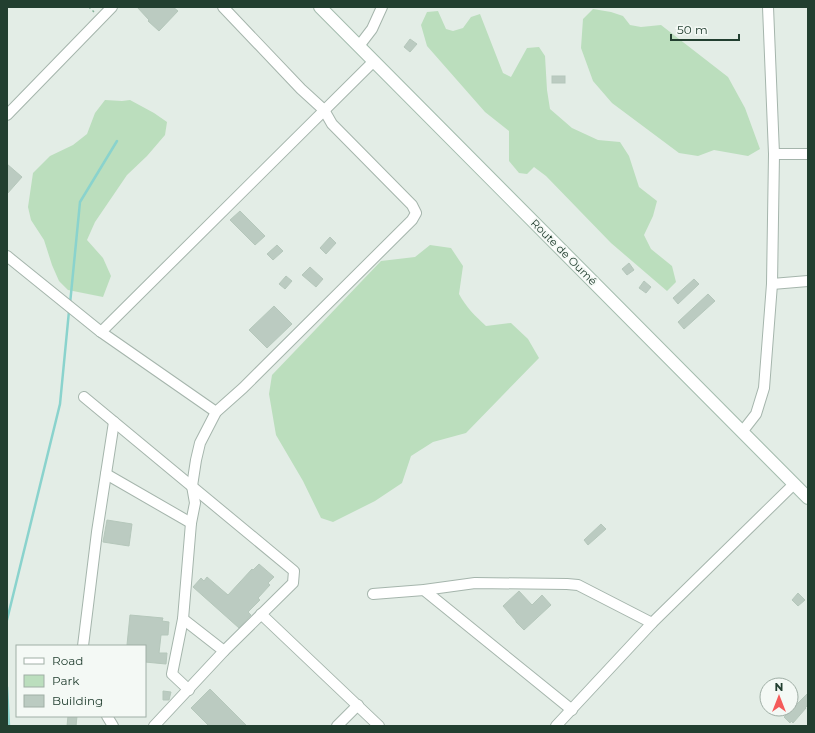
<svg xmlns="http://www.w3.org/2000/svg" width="815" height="733" viewBox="0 0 815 733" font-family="Montserrat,sans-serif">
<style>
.green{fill:#bbdebd}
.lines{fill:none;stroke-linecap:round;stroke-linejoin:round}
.stream{stroke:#8ad3cd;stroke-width:2.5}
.building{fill:#bbcbc1;stroke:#b5c7bb}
.minor-casing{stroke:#a5b5ac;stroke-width:12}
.secondary-casing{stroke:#a4bcae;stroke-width:14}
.path{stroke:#83b198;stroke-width:1.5;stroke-dasharray:2 3;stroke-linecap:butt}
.minor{stroke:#fff;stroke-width:10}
.secondary{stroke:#fff;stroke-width:12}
.labels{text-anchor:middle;stroke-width:3.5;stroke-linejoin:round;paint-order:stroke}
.street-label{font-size:11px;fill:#223f30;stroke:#f4f9f5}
</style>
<rect width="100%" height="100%" fill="#e3ede6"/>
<!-- green -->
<g class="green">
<path d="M 593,9 L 611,12 L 623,16 L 630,25 L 641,27 L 661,25 L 728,77 L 745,108 L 760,149 L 748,156 L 714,150 L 698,156 L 679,153 L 612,103 L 593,81 L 581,48 L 583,19 Z"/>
<path d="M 438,11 L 446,29 L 453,31 L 463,28 L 471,17 L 480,14 L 503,73 L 511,77 L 527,48 L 539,47 L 545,56 L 547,90 L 550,109 L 572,128 L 598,140 L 620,142 L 629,156 L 639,187 L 657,201 L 653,216 L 644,235 L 651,249 L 672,266 L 676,282 L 667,291 L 611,243 L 546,176 L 534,167 L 527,174 L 519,173 L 509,161 L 509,131 L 485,112 L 427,46 L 421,25 L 427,12 Z"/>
<path d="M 105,100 L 122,101 L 130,100 L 154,113 L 167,122 L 165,135 L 147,156 L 127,175 L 95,222 L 87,240 L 103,258 L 111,276 L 103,297 L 68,290 L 59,281 L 52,265 L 44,240 L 31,220 L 28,207 L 33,173 L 50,156 L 73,145 L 87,134 L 95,113 Z"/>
<path d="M 430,245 L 451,248 L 463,266 L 459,294 C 466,307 475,316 486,326 L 511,323 L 528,339 L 539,358 L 466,433 L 433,442 L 411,456 L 402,483 L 375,501 L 333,522 L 321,518 L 303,481 L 276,435 L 269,394 L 272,375 L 381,261 L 415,257 Z"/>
</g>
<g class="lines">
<!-- stream -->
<g class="stream">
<path d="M 70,304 L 80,202 L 117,141"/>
<path d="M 7,620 L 60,404 L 69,311"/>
<path d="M 7,687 L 9,726"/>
</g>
</g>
<!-- building -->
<g class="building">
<path d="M 137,7 L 173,7 L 178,11 L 159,31 L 148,21 L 149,20 Z"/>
<path d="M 410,39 L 417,44 L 410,52 L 404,47 Z"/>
<rect x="552" y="76" width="13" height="7"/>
<path d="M 7,164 L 22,177 L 7,194 Z"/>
<path d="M 240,211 L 265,236 L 255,245 L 230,220 Z"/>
<path d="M 330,237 L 336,243 L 326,254 L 320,248 Z"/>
<path d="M 277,245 L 283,251 L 273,260 L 267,254 Z"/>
<path d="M 629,263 L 634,270 L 627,275 L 622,269 Z"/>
<path d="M 310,267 L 323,279 L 316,287 L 302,275 Z"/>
<path d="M 286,276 L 292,281 L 285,289 L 279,284 Z"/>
<path d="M 694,279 L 699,284 L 678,304 L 673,298 Z"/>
<path d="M 644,281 L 651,287 L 646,293 L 639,288 Z"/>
<path d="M 708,294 L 715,301 L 684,329 L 678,322 Z"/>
<path d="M 274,306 L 292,324 L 267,348 L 249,330 Z"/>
<path d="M 107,520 L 132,524 L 129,546 L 103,542 Z"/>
<path d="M 601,524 L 606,529 L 588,545 L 584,540 Z"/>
<path d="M 259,564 L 274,577 L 268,583 L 270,585 L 258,598 L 260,600 L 248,612 L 251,615 L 239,628 L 193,587 L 201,578 L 204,581 L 207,577 L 228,595 L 252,569 L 253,570 Z"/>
<path d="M 519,591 L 532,605 L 542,595 L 551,605 L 524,630 L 516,622 L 516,621 L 503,606 Z"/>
<path d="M 798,593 L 805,600 L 798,606 L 792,600 Z"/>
<path d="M 130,615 L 163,618 L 162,621 L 169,622 L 168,635 L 161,635 L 159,653 L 167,653 L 166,664 L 145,662 L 145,646 L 127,645 Z"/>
<path d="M 210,689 L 247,726 L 209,726 L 191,708 Z"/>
<path d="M 163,691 L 171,692 L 169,700 L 163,700 Z"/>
<path d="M 808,693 L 808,705 L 805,708 L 806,708 L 793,723 L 791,721 L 790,723 L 784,717 Z"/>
<path d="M 68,716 L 77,716 L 76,726 L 67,726 Z"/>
</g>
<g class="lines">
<defs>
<g id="minor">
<path d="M 359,46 L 372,29 L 382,7"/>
<path d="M 7,115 L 112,7"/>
<path d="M 774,154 L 808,154"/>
<path d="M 7,256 L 101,332 L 216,412"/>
<path d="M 772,284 L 808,281"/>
<path d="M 101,332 L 374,61"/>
<path d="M 84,397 L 294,571 L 293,583 L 224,651 L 154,726"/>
<path d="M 742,432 L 756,414 L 764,388 L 772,284 L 774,154 L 768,7"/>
<path d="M 106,474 L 191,523"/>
<path d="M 424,590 L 572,710"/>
<path d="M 373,594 L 424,590 L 475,583 L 567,584 L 578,585 L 652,623"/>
<path d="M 261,614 L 379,726"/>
<path d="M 183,619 L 224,651"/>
<path d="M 83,646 L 97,532 L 114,422"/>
<path d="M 189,690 L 172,674 L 183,619 L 191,523 L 195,503 L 192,486 L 196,460 L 200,443 L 216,412 L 243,388 L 412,220 L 416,213 L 412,205 L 332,124 L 324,110 L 301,89 L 223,7"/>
<path d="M 107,716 L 113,726"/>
<path d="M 337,726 L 358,705"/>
<path d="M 556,726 L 652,623 L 794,484"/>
</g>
<path id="secondary" d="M 320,7 L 808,498"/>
</defs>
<!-- minor casing -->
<use href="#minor" class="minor-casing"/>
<!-- secondary casing -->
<use href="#secondary" class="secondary-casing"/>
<!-- path -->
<path class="path" d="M 89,7 L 94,12"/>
<!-- minor -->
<use href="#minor" class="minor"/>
<!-- secondary -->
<use href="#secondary" class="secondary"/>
</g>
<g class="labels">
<!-- street labels -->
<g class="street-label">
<text transform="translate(564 252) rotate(45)" y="4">Route de Oumé</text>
</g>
</g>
<!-- border -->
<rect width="815" height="733" fill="none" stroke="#223f30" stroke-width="16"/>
<!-- legend -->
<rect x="16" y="645" width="130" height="72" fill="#f4f9f5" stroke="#a0afa6"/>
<rect x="24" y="658" width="20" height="6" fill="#ffffff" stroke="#a0afa6"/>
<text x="52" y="665" font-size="12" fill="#223f30">Road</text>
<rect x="24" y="675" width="20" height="12" fill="#bbdebd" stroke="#a0afa6"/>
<text x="52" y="685" font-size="12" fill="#223f30">Park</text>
<rect x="24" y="695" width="20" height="12" fill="#bbcbc1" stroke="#a0afa6"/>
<text x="52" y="705" font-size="12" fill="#223f30">Building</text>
<!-- north arrow -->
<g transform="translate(779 697)"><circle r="19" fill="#f4f9f5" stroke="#a0afa6"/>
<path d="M0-3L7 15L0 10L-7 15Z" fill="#f45b5a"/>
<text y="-6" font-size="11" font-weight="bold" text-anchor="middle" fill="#223f30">N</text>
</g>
<!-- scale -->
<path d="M671 34v6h68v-6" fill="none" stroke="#223f30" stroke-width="2"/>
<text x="677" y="34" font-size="12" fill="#223f30" stroke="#f4f9f5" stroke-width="3" paint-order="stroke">50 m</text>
</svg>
